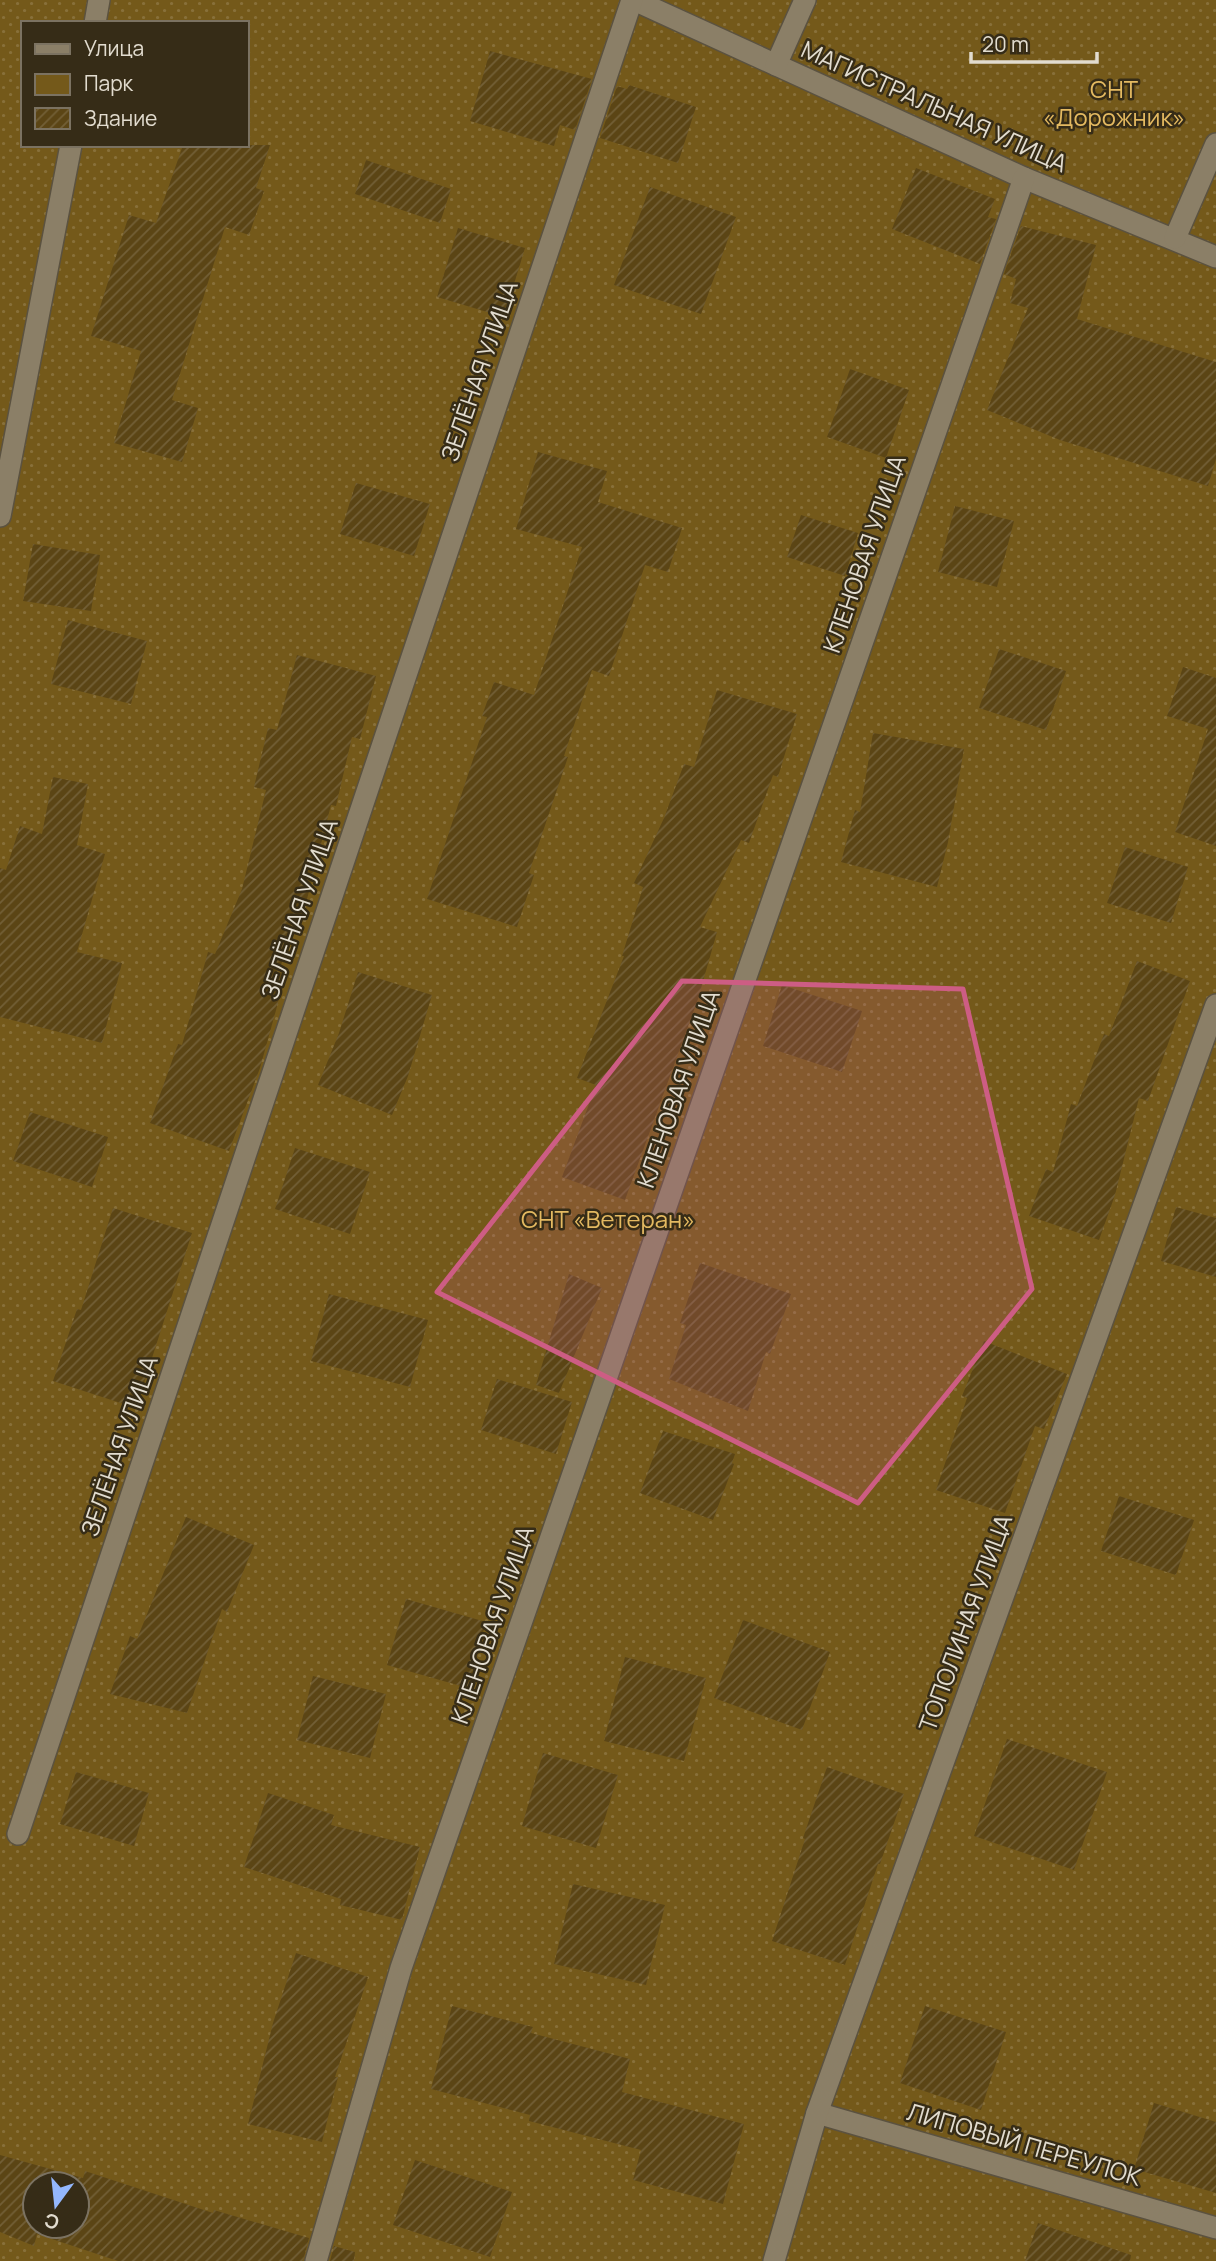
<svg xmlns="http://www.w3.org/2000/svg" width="1216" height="2261" viewBox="0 0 1216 2261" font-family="Manrope,sans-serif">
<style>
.green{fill:url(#green-dots);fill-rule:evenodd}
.building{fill:url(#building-hatch);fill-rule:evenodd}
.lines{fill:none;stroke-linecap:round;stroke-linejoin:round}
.street-casing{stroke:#5b5240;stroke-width:24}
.street{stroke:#8b7f67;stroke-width:21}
.marked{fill:#cd5d84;fill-opacity:0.2;stroke:#cd5d84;stroke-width:5;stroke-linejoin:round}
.labels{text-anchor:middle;stroke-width:5;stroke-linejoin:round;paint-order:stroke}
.park-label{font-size:24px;fill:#e4ba61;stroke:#362c17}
.street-label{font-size:24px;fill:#e2dccf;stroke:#362c17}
</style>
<defs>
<pattern id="green-dots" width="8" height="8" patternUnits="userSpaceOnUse" patternTransform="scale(1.75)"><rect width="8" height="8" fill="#74591a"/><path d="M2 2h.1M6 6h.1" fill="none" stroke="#88703a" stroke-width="1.8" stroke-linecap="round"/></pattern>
<pattern id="building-hatch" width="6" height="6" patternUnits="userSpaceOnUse" patternTransform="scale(1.75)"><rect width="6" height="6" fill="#5b4515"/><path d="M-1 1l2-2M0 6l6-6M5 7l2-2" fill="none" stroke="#725f36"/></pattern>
</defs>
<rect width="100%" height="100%" fill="#413621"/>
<!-- green -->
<path class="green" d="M 0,0 L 1216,0 L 1216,2261 L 0,2261 ZM 23,23 L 247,23 L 247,145 L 23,145 ZM 35,2184 L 77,2184 L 77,2226 L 35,2226 Z"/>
<!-- building -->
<g class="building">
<path d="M 490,51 L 592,79 L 575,130 L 560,125 L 554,146 L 470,121 Z"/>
<path d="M 629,85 L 696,107 L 678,163 L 600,138 L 617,86 L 627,89 Z"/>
<path d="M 183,145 L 270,145 L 256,188 L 264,191 L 249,235 L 225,227 L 172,400 L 198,408 L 182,462 L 114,443 L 141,351 L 91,336 L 129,215 L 156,223 Z"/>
<path d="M 366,160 L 451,189 L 440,223 L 355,194 Z"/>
<path d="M 916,168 L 995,199 L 988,217 L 996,219 L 980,264 L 892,229 Z"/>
<path d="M 650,187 L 736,217 L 701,314 L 614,285 Z"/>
<path d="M 1021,226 L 1096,245 L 1077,319 L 1216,362 L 1216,459 L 1208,486 L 1060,440 L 987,410 L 1028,308 L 1010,303 L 1016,279 L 1004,274 Z"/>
<path d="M 458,228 L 525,248 L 504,317 L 437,297 Z"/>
<path d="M 850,369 L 909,390 L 886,458 L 827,437 Z"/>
<path d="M 538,452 L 607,471 L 598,502 L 682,528 L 668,572 L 645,565 L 609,676 L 592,670 L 564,756 L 568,757 L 529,873 L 534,875 L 517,927 L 427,899 L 487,717 L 482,716 L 494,682 L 534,695 L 582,547 L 516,529 Z"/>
<path d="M 356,483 L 430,504 L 414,556 L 340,534 Z"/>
<path d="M 955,506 L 1014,521 L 997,587 L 938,572 Z"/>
<path d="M 801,515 L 858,533 L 845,576 L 787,557 Z"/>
<path d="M 33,544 L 100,555 L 91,611 L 23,601 Z"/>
<path d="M 68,620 L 147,641 L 131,704 L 51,684 Z"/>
<path d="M 999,649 L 1066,671 L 1046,730 L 979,708 Z"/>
<path d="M 297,655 L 376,676 L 360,739 L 352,737 L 336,806 L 331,805 L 306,903 L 278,972 L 286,974 L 260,1068 L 229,1151 L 150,1123 L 178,1044 L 182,1045 L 208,952 L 215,954 L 242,889 L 266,790 L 254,787 L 268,728 L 277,730 Z"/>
<path d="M 1183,667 L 1216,678 L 1216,846 L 1175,832 L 1208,729 L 1167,716 Z"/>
<path d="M 717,690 L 797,714 L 778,777 L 773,775 L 749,843 L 741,840 L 700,927 L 717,932 L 698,999 L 625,1200 L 562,1177 L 596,1085 L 577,1078 L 624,956 L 622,956 L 643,887 L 634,883 L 664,818 L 684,764 L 694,767 Z"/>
<path d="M 873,733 L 964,749 L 948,842 L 937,887 L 841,862 L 855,810 L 860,812 Z"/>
<path d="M 53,777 L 88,784 L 77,845 L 105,854 L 77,952 L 122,963 L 102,1043 L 0,1017 L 0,868 L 6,870 L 20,826 L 42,834 Z"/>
<path d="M 1125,847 L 1188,867 L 1171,923 L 1107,903 Z"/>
<path d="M 1137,961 L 1190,981 L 1148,1101 L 1139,1098 L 1115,1195 L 1099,1240 L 1029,1216 L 1046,1169 L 1053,1172 L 1071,1104 L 1077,1106 L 1104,1034 L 1109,1036 Z"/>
<path d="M 358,972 L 432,995 L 408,1076 L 392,1115 L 318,1085 L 339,1033 Z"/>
<path d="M 782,985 L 862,1011 L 842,1072 L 763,1046 Z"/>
<path d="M 30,1112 L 108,1137 L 92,1187 L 13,1161 Z"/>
<path d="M 295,1148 L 370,1172 L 350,1234 L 275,1209 Z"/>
<path d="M 1176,1207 L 1216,1218 L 1216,1277 L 1161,1261 Z"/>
<path d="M 113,1208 L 192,1233 L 136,1408 L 53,1381 L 77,1309 L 81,1310 Z"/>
<path d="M 700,1263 L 791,1294 L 770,1354 L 766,1352 L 748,1411 L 669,1379 L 686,1325 L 680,1323 Z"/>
<path d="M 569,1274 L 602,1288 L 559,1393 L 536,1385 Z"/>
<path d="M 329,1294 L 428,1320 L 410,1387 L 311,1361 Z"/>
<path d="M 984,1341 L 1067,1374 L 1044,1429 L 1035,1426 L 1005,1513 L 936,1490 L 967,1398 L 962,1396 Z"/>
<path d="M 497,1379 L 572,1402 L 556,1454 L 481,1430 Z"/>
<path d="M 663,1431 L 735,1454 L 732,1463 L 734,1464 L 713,1520 L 640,1493 Z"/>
<path d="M 1119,1496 L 1194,1520 L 1176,1575 L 1101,1551 Z"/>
<path d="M 186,1517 L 254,1545 L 227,1612 L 222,1609 L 187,1713 L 110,1694 L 130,1636 L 137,1639 Z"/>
<path d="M 406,1599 L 486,1622 L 468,1688 L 387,1665 Z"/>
<path d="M 743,1620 L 830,1652 L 802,1730 L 714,1698 Z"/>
<path d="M 625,1657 L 706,1678 L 684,1761 L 604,1741 Z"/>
<path d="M 313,1676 L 386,1694 L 370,1758 L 297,1740 Z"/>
<path d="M 1007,1739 L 1107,1772 L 1074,1870 L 974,1836 Z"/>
<path d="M 543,1753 L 618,1775 L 596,1848 L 522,1826 Z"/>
<path d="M 827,1767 L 904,1794 L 880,1864 L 878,1864 L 845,1965 L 772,1941 L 805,1839 L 803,1838 Z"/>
<path d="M 76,1772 L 149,1793 L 134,1846 L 60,1824 Z"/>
<path d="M 268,1793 L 334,1815 L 331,1825 L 420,1847 L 402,1920 L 340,1905 L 341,1899 L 244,1867 Z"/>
<path d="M 573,1884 L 665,1905 L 646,1985 L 554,1964 Z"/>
<path d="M 296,1953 L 368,1977 L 335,2077 L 338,2077 L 322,2142 L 248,2124 L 273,2023 Z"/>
<path d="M 452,2006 L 533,2027 L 531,2033 L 630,2059 L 622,2092 L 744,2124 L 723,2204 L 633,2180 L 641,2150 L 529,2121 L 530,2115 L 431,2089 Z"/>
<path d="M 925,2006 L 1006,2032 L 981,2110 L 900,2083 Z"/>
<path d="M 1154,2103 L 1216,2122 L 1216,2193 L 1134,2169 Z"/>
<path d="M 0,2155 L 83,2178 L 85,2171 L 213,2213 L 214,2210 L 309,2238 L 303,2261 L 118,2261 L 37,2234 L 34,2246 L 0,2232 ZM 35,2184 L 77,2184 L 77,2226 L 35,2226 Z"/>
<path d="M 415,2160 L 512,2192 L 490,2257 L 393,2225 Z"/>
<path d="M 1038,2223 L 1131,2255 L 1130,2261 L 1025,2261 Z"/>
<path d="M 334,2246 L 355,2252 L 354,2261 L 330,2261 Z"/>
</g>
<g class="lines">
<defs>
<g id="street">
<path d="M 634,0 L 1024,178 L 1216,257"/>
<path d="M 95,23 L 99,0"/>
<path d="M 776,65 L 805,0"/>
<path d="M 1175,238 L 1216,144"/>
<path d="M 0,516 L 71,145"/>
<path d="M 18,1834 L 632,0"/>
<path d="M 817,2113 L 1216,2228"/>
<path d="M 316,2261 L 401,1968 L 1024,178"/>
<path d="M 774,2261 L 817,2113 L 1216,1005"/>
</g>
</defs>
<!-- street casing -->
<use href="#street" class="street-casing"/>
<!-- street -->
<use href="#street" class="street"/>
</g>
<!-- marked area -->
<path class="marked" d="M 682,981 L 963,989 L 1032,1289 L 858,1503 L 437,1292 Z"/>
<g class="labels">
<!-- park labels -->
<g class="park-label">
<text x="1114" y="98">СНТ<tspan x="1114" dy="28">«Дорожник»</tspan></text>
<text x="608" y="1228">СНТ «Ветеран»</text>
</g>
<!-- street labels -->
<g class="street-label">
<text transform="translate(934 107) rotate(24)" y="8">МАГИСТРАЛЬНАЯ УЛИЦА</text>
<text transform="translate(480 371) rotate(-71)" y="8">ЗЕЛЁНАЯ УЛИЦА</text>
<text transform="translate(865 554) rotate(-71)" y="8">КЛЕНОВАЯ УЛИЦА</text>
<text transform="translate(300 909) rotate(-71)" y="8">ЗЕЛЁНАЯ УЛИЦА</text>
<text transform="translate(679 1089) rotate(-71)" y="8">КЛЕНОВАЯ УЛИЦА</text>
<text transform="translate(120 1446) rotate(-71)" y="8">ЗЕЛЁНАЯ УЛИЦА</text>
<text transform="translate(966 1623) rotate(-70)" y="8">ТОПОЛИНАЯ УЛИЦА</text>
<text transform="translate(493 1625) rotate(-71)" y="8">КЛЕНОВАЯ УЛИЦА</text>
<text transform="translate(1024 2145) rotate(16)" y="8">ЛИПОВЫЙ ПЕРЕУЛОК</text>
</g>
</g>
<!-- legend -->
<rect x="21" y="21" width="228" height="126" fill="#362c17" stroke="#7b7261" stroke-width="2"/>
<rect x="35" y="44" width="35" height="10" fill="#8b7f67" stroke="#7b7261" stroke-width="2"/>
<text x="84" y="56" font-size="21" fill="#e2dccf">Улица</text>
<rect x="35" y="74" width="35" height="21" fill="#74591a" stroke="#7b7261" stroke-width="2"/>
<text x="84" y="91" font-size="21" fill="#e2dccf">Парк</text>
<rect x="35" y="108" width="35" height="21" fill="url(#building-hatch)" stroke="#7b7261" stroke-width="2"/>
<text x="84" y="126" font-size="21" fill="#e2dccf">Здание</text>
<!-- north arrow -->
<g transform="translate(56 2205) rotate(195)"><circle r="33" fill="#362c17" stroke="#7b7261" stroke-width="2"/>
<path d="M0-5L12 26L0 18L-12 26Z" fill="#94b7fd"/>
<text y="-10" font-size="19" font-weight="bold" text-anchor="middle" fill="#e2dccf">С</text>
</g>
<!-- scale -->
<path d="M971 52v10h126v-10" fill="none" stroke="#e2dccf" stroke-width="3.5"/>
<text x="982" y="52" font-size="21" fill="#e2dccf" stroke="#362c17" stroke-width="5" paint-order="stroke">20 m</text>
</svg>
